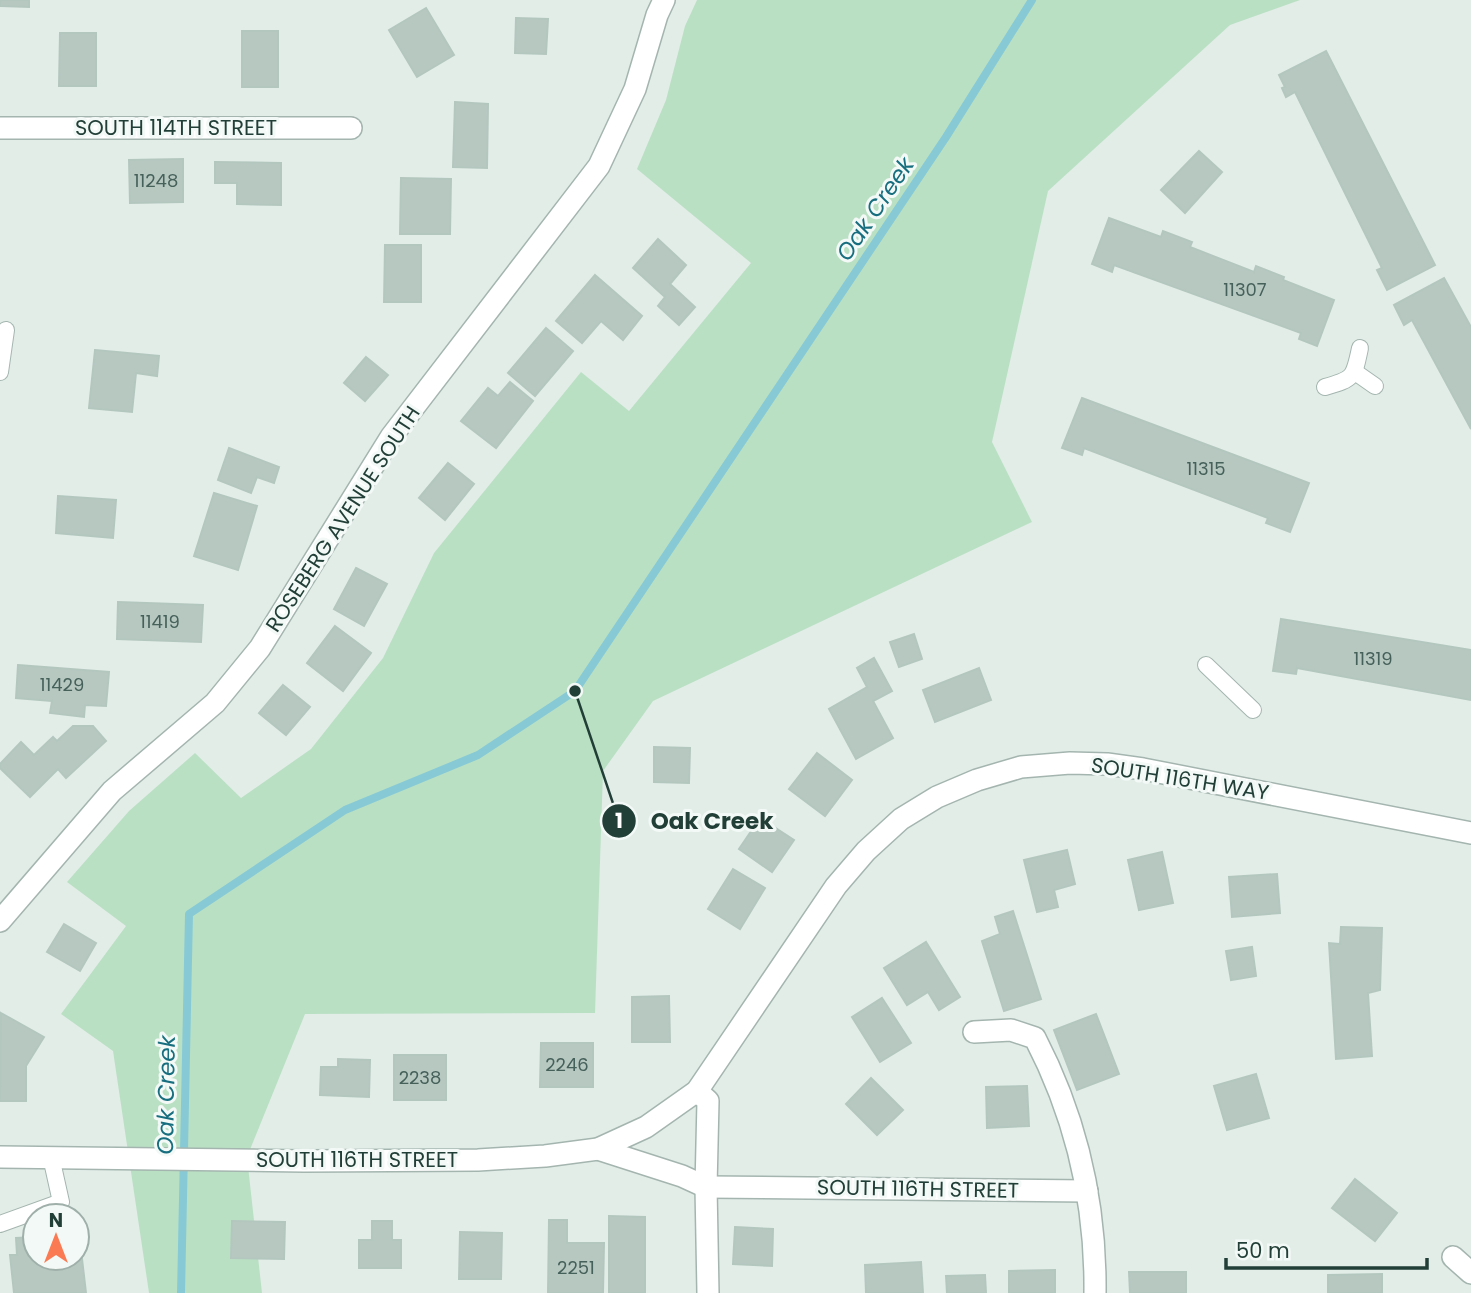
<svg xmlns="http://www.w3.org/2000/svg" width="1471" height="1293" viewBox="0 0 1471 1293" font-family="Poppins,sans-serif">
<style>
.green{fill:#bae0c4}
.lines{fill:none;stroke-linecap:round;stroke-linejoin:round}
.stream{stroke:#87cad5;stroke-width:8}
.building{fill:#b7c8c1;stroke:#b4c7bf;stroke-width:2}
.service-casing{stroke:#a4b5af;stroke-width:18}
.minor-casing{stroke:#a4b5af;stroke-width:24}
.tertiary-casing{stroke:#a4b5af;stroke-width:24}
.service{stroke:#fff;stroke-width:16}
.minor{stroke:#fff;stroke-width:21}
.tertiary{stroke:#fff;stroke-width:21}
.labels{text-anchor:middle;stroke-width:6;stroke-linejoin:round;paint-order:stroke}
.number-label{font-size:18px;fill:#46615a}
.street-label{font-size:21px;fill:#213f37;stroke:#f3f9f6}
.water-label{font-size:23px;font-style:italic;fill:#176e7f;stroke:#f3f9f6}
.leader{fill:none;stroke:#213f37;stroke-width:2.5}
.callout-dot{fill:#213f37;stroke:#f3f9f6;stroke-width:2.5}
.mark-label{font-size:21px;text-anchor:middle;font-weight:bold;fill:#fff}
.callout-label{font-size:23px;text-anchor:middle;font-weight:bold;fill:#213f37;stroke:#f3f9f6;stroke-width:6;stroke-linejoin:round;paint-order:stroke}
</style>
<rect width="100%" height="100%" fill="#e2ede8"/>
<!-- green -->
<path class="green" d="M 697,0 L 1300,0 L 1230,25 L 1048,191 L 992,442 L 1032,522 L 653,701 L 603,771 L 595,1013 L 305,1014 L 247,1157 L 262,1293 L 149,1293 L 113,1051 L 61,1014 L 126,926 L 67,882 L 129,811 L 195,753 L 241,798 L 311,749 L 383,658 L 434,553 L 581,372 L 629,411 L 751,263 L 637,169 L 666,100 L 685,26 Z"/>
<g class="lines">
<!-- stream -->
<path class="stream" d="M 181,1293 L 189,914 L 345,810 L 478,755 L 575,691 L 946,137 L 1032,0"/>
</g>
<!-- building -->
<g class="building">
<path d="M 0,0 L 29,0 L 29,7 L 0,6 Z"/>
<path d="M 426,8 L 454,55 L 417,77 L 389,30 Z"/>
<path d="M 516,18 L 548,19 L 546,54 L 515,53 Z"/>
<rect x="242" y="31" width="36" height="56"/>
<path d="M 60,33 L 96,33 L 96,86 L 59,86 Z"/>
<path d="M 1326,51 L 1435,265 L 1387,290 L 1377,270 L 1382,268 L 1295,92 L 1286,97 L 1282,88 L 1285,87 L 1279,75 Z"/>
<path d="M 455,102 L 488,104 L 487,168 L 453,167 Z"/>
<path d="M 1199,151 L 1222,172 L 1185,213 L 1161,190 Z"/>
<path d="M 183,159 L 183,202 L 130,203 L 129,160 Z"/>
<path d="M 215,162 L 281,163 L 281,205 L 237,204 L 237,183 L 215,183 Z"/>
<path d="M 401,178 L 451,179 L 450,234 L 400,234 Z"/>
<path d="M 1109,218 L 1161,237 L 1163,231 L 1192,242 L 1190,247 L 1254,272 L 1256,266 L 1284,277 L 1283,280 L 1334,300 L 1317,346 L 1299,339 L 1301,333 L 1114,265 L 1112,272 L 1092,264 Z"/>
<path d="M 658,239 L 686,265 L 670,284 L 695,307 L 679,325 L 658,306 L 665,297 L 633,268 Z"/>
<path d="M 385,245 L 421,245 L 421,302 L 384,302 Z"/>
<path d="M 595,275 L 642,316 L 623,340 L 601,321 L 582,343 L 556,321 Z"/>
<path d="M 1444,278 L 1471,327 L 1471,429 L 1412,320 L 1404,325 L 1394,305 Z"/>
<path d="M 546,328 L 573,351 L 535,396 L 508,373 Z"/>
<path d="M 95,350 L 159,356 L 157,376 L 136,373 L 132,412 L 89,408 Z"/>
<path d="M 366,357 L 388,375 L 365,401 L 344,383 Z"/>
<path d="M 510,382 L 533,401 L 496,448 L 461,421 L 488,388 L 498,396 Z"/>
<path d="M 1082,398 L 1309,483 L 1290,532 L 1266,523 L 1268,518 L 1084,448 L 1082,455 L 1062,448 Z"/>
<path d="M 229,448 L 279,467 L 274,483 L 257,477 L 251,493 L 218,480 Z"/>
<path d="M 448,463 L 474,484 L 445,520 L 419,498 Z"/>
<path d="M 214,493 L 257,506 L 238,570 L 194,556 Z"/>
<path d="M 58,496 L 116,500 L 113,538 L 56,533 Z"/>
<path d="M 356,568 L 387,584 L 364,626 L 334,609 Z"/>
<path d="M 118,602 L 203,605 L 201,642 L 117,639 Z"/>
<path d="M 1281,619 L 1471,650 L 1471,700 L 1297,668 L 1296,674 L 1273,671 Z"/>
<path d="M 335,626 L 371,653 L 343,691 L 307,663 Z"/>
<path d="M 914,634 L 922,659 L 899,667 L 890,642 Z"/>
<path d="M 874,658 L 892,691 L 873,701 L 893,738 L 856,759 L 829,709 L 867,687 L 857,668 Z"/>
<path d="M 18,665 L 109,672 L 106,706 L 85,705 L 84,717 L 50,713 L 52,701 L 16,698 Z"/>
<path d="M 979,668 L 991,700 L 935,722 L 923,690 Z"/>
<path d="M 283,685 L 310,707 L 286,735 L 259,713 Z"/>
<path d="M 73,726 L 93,726 L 106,741 L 66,778 L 58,769 L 30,797 L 0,768 L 0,764 L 21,742 L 34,755 L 53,737 L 57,741 Z"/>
<path d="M 654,747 L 690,748 L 689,783 L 654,782 Z"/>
<path d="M 817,753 L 852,780 L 825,816 L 789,789 Z"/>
<path d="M 760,818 L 794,840 L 772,872 L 739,849 Z"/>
<path d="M 1067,850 L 1075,884 L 1054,890 L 1058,907 L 1037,912 L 1024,860 Z"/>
<path d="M 1162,852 L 1173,903 L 1139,910 L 1128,860 Z"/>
<path d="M 733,869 L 765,888 L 740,929 L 708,909 Z"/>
<path d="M 1277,874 L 1280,913 L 1232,917 L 1229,877 Z"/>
<path d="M 1013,911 L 1041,999 L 1004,1011 L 982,941 L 1000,934 L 995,917 Z"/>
<path d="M 64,924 L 96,943 L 80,971 L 47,952 Z"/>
<path d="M 1341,927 L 1382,928 L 1380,990 L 1368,993 L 1372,1056 L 1336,1059 L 1329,943 L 1340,944 Z"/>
<path d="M 926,942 L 960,997 L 939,1010 L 928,992 L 907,1005 L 884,968 Z"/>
<path d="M 1252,947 L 1256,976 L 1231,980 L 1226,951 Z"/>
<path d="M 669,996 L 670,1042 L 632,1042 L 632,997 Z"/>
<path d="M 882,998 L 911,1043 L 880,1062 L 852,1017 Z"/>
<path d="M 1,1013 L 44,1037 L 26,1066 L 26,1101 L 0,1101 Z"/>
<path d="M 1096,1014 L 1119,1074 L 1077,1090 L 1054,1030 Z"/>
<path d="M 541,1043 L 593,1043 L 593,1087 L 540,1087 Z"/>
<rect x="394" y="1055" width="52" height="45"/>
<path d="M 338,1059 L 370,1060 L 369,1097 L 320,1095 L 321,1067 L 338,1067 Z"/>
<path d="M 1256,1074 L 1269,1118 L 1227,1130 L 1214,1086 Z"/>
<path d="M 871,1078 L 903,1110 L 877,1135 L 846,1104 Z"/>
<path d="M 1027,1086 L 1029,1126 L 987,1128 L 986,1087 Z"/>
<path d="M 1355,1179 L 1397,1213 L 1375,1241 L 1332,1208 Z"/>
<path d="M 609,1216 L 645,1217 L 645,1293 L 609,1293 Z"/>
<path d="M 549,1220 L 567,1220 L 567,1243 L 604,1243 L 603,1293 L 548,1293 Z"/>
<path d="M 232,1221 L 285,1222 L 284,1259 L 231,1258 Z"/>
<path d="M 372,1221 L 392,1221 L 392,1240 L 401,1240 L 401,1268 L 359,1268 L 359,1240 L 372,1240 Z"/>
<path d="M 735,1227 L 773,1229 L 772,1266 L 733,1264 Z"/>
<path d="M 460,1232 L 502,1233 L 501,1279 L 459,1279 Z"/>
<path d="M 77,1233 L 79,1233 L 86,1293 L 14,1293 L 10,1255 L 17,1255 L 16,1238 L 35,1237 L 35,1258 L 77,1258 Z"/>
<path d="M 921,1262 L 923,1293 L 866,1293 L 865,1265 Z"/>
<path d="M 1055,1270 L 1055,1293 L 1009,1293 L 1009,1271 Z"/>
<path d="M 1129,1272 L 1186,1272 L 1186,1293 L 1130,1293 Z"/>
<path d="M 1382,1274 L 1382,1293 L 1328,1293 L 1328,1275 Z"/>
<path d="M 985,1275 L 986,1293 L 947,1293 L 946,1276 Z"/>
</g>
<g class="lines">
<defs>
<g id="service">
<path d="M 0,372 L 6,330"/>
<path d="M 1355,372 L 1375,386"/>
<path d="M 1325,387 C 1354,379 1354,377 1360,348"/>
<path d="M 1206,665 L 1253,710"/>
<path d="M 0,1224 L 61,1202 L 51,1157"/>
</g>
<g id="minor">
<path d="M 0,128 L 351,128"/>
<path d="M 0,921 L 112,791 L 215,703 L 260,648 L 391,437 L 599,166 L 635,89 L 657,15 L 664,0"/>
<path d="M 974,1032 L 1011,1030 L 1035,1038 C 1076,1117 1096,1203 1095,1293"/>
<path d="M 706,1187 L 1087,1191"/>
<path d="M 1453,1257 L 1471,1273"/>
</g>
<g id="tertiary">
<path d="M 697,1091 L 708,1101 L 706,1187 L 708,1293"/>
<path d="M 598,1149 L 682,1176 L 706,1187"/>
<path d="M 0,1157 L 304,1161 L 478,1160 L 545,1156 L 598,1149 L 646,1127 L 697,1091 L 836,886 L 866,851 L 901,819 L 937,797 L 977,780 L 1021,767 L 1070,763 L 1107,764 L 1143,769 L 1471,833"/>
</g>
</defs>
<!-- service casing -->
<use href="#service" class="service-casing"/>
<!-- minor casing -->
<use href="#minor" class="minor-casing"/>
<!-- tertiary casing -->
<use href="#tertiary" class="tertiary-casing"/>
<!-- service -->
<use href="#service" class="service"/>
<!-- minor -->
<use href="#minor" class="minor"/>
<!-- tertiary -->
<use href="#tertiary" class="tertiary"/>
</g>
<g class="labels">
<!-- number labels -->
<g class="number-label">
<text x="156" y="187">11248</text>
<text x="1245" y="296">11307</text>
<text x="1206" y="475">11315</text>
<text x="160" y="628">11419</text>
<text x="1373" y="665">11319</text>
<text x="62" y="691">11429</text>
<text x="567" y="1071">2246</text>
<text x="420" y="1084">2238</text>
<text x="576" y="1274">2251</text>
</g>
<!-- street labels -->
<g class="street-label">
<text x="176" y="135">SOUTH 114TH STREET</text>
<text transform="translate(343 519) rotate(-57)" y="7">ROSEBERG AVENUE SOUTH</text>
<text transform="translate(1180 779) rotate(9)" y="7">SOUTH 116TH WAY</text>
<text x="357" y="1167">SOUTH 116TH STREET</text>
<text transform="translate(918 1189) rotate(1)" y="7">SOUTH 116TH STREET</text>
</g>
<!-- water labels -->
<g class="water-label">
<text transform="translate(875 209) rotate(-56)" y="8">Oak Creek</text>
<text transform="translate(166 1095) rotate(-89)" y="8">Oak Creek</text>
</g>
</g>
<!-- callouts -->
<path class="leader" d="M575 691L619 821"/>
<g class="callout-dot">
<circle cx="575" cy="691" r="7"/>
<circle cx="619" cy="821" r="18"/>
</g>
<g class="mark-label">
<text x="619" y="828">1</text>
</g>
<g class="callout-label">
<text x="712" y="829">Oak Creek</text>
</g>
<!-- north arrow -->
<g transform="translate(56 1237)"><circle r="33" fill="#f3f9f6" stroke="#9fafaa" stroke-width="2"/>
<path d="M0-5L12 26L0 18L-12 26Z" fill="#fa7b53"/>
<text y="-10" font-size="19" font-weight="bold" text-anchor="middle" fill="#213f37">N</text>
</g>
<!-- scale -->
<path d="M1226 1258v10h201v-10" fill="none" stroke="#213f37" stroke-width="3.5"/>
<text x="1236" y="1258" font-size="21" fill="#213f37" stroke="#f3f9f6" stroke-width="5" paint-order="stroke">50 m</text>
</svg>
